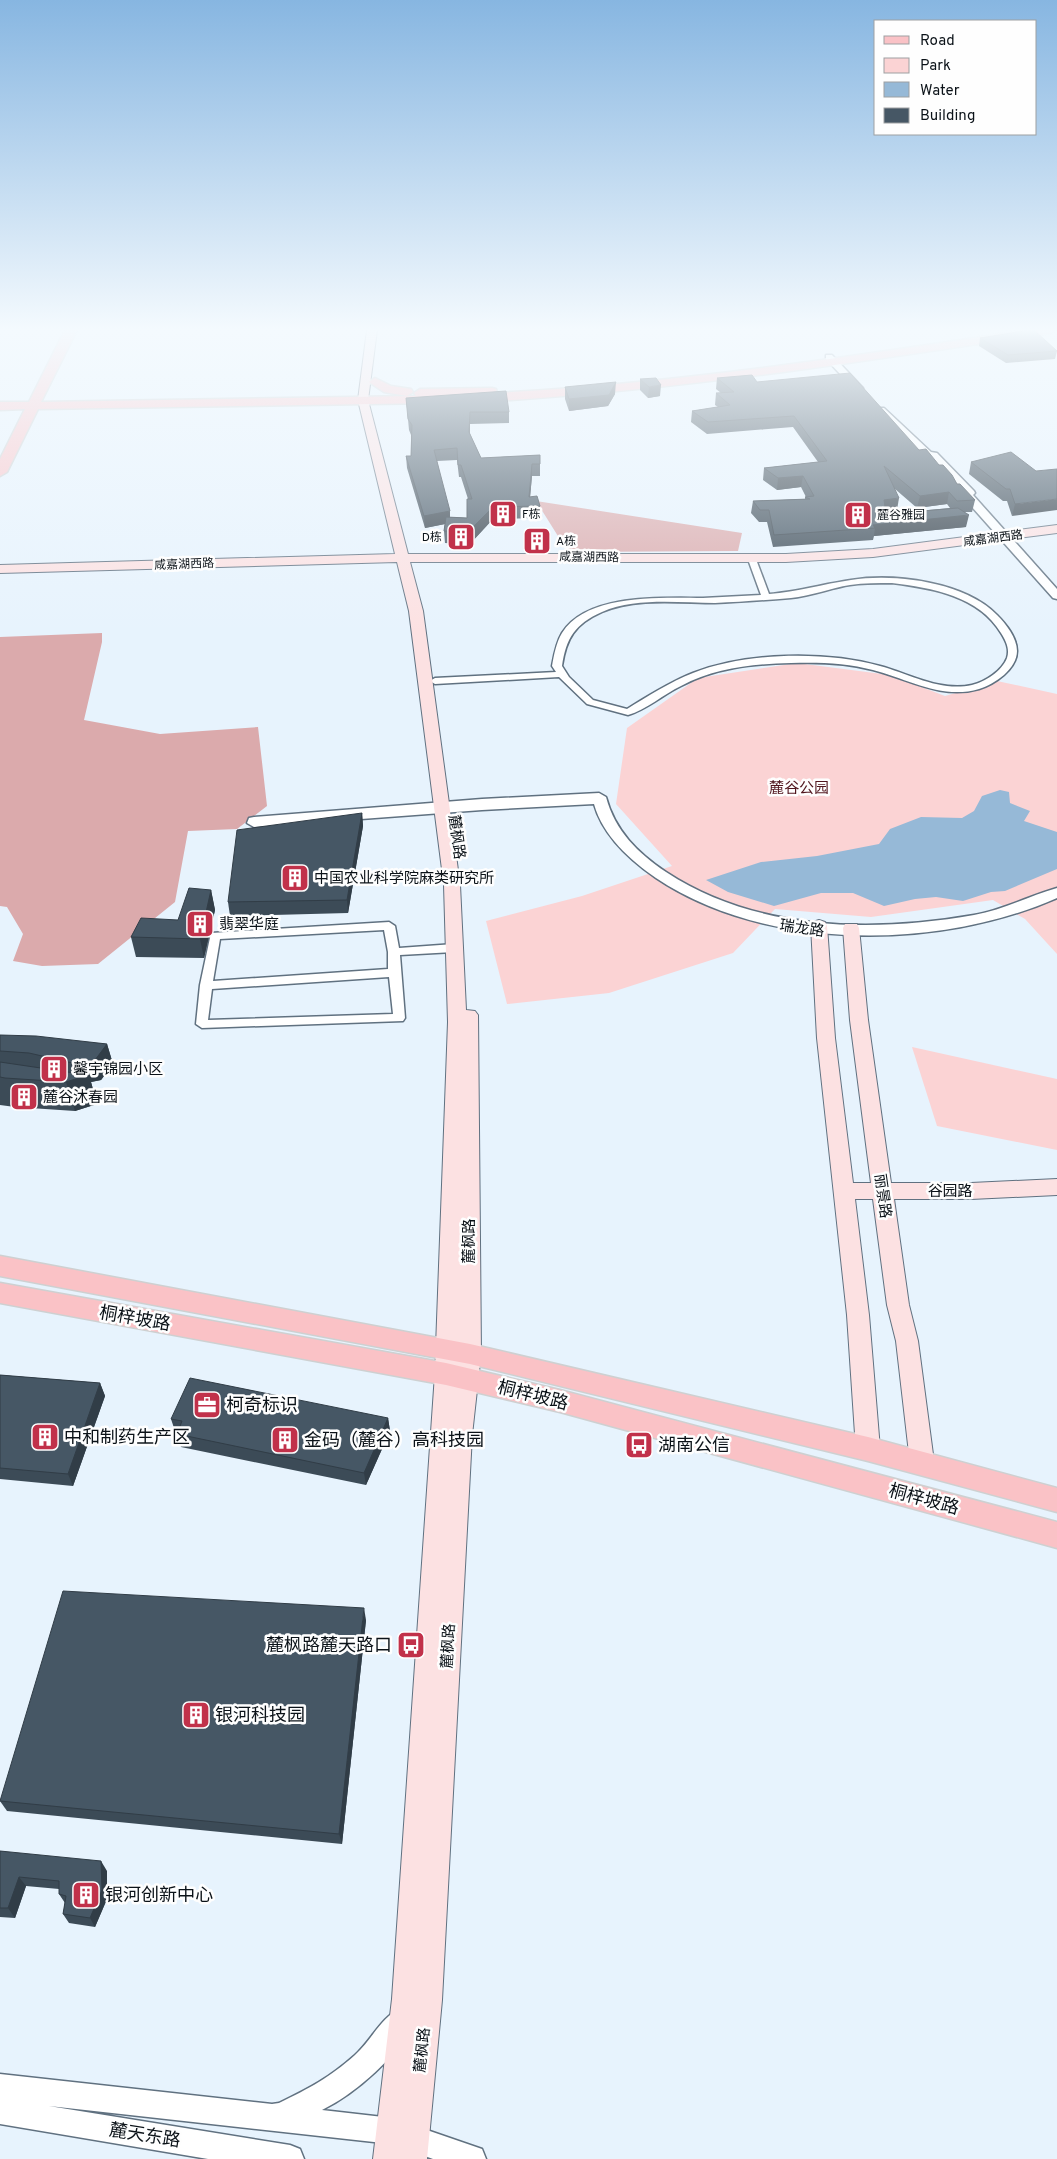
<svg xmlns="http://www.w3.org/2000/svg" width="1057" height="2159" viewBox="0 0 1057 2159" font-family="Overpass,'Noto Sans SC',sans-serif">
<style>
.green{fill:#fbd3d4}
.forest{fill:#dbaaac}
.water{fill:#96b9d7}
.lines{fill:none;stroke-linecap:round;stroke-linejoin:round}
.minor-casing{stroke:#607180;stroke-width:3}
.tertiary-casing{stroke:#607180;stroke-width:3}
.secondary-casing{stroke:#607180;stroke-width:2}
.primary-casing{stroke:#ced0d1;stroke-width:3}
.minor{fill:#fff;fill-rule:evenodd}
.tertiary{fill:#fff;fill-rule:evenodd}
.secondary{fill:#fce1e2;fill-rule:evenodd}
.primary{fill:#fac2c6;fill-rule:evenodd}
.wall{fill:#3c4b57;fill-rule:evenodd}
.shaded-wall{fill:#313d47}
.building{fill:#465765;stroke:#313d47}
.labels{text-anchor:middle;stroke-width:5;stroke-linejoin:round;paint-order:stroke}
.far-poi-label{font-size:12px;fill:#0b1218;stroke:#fefefe;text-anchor:start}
.far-street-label{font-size:12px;fill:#0b1218;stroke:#fefefe}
.park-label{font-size:15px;fill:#51161e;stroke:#fefefe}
.street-label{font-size:15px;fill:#0b1218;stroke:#fefefe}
.poi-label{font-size:15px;fill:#0b1218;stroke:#fefefe;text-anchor:start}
.near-street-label{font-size:18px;fill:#0b1218;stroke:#fefefe}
.near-poi-label{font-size:18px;fill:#0b1218;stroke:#fefefe;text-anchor:start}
</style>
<rect width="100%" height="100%" fill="#e7f3fd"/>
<!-- green -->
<g class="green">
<path d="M 797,663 L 890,675 L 945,696 L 997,681 L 1057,694 L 1057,954 L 1025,919 L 993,900 L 871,917 L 775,909 L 733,953 L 609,993 L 507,1004 L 486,921 L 582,896 L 672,866 L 616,804 L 627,728 L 698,678 Z"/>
<path d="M 912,1047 L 1057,1079 L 1057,1150 L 937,1126 Z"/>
</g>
<!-- forest -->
<g class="forest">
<path d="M 536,501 L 742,533 L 738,551 L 568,552 Z"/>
<path d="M 102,633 L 102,642 L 84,720 L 160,734 L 258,727 L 267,806 L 237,829 L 188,831 L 175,902 L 98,964 L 42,966 L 13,961 L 23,934 L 7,907 L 0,906 L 0,637 Z"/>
</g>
<!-- water -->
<path class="water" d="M 1000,790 L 1009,792 L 1010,803 L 1030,811 L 1024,821 L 1057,832 L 1057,869 L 1005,891 L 991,892 L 963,901 L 936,897 L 915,899 L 884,906 L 853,893 L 821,893 L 774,906 L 728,892 L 706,880 L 761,862 L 817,856 L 879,844 L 890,829 L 921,817 L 962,818 L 974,811 L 982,796 Z"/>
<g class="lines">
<defs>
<g id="minor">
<path d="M 750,560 L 757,562 L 769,594 C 797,592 823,584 851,580 C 895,573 965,582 997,615 C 1006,624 1017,638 1017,651 C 1017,669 995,684 979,689 C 942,700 908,679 873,670 C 847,663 818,662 791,663 C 752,664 715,668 681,686 C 664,694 646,710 628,715 L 587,704 L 559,677 L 435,684 L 430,681 L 435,678 L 556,672 L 552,666 C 554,655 556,643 562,633 C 587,593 663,598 703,598 C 722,597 742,596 761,595 L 749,562 ZM 892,583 C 932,588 979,596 1001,633 C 1006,641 1010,649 1007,658 C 1002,671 985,682 972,685 C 940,692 910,674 880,666 C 826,651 746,652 693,673 C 670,682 648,696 627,709 L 593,700 L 569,677 L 562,666 C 566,638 575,624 602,612 C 636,597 680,603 715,603 C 740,602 766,600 791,598 C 811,596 831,588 850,585 C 864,583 878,583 892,583 Z"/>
<path d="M 389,922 L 395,926 L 399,948 L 454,944 L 460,948 L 454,952 L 400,955 L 405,1018 L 403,1021 L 202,1028 L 196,1024 L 200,985 L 211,933 ZM 384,930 L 388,952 L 388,969 L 213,981 L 220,939 ZM 389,977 L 393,1014 L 208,1020 L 212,989 Z"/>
</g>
<g id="tertiary">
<path d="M 826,355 L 832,355 L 863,388 L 863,392 L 857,392 L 826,359 Z"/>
<path d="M 878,408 L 884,408 L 931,452 L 937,453 L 974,491 L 975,493 L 973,495 L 1057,589 L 1057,599 L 1053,598 L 956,489 L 956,485 L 878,412 Z"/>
<path d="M 599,793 L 606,797 C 615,831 638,853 666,872 C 756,931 871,933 974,915 C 1003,910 1029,896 1057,888 L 1057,898 C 939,950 766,952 656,878 C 630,860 603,836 594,804 L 482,810 L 254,827 L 247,823 L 249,818 L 254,817 L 482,799 Z"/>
<path d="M 401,2008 L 410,2012 L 414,2021 C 400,2055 355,2094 322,2110 L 392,2118 L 482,2149 L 486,2159 L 433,2159 L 392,2144 L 49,2106 L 290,2145 L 300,2149 L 304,2159 L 208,2159 L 0,2124 L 0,2074 L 272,2104 L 279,2103 C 310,2088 329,2078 355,2055 C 371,2041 381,2017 401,2008 Z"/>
</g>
<g id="secondary">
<path d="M 367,330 L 377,330 L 368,400 L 408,554 L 786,554 L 873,549 L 1057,525 L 1057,533 L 873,557 L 786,562 L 410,562 L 423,611 L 460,885 L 466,1010 L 475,1011 L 478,1015 L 481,1354 L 472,1435 L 442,2000 L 427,2159 L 373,2159 L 392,1999 L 435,1374 L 448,1022 L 444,885 L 409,611 L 397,562 L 0,573 L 0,565 L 395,554 L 358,400 Z"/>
<path d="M 819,920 L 825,922 L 827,926 L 835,1038 L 853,1183 L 871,1183 L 850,1020 L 843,928 L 845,924 L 857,924 L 859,928 L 868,1020 L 891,1183 L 971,1183 L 1057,1179 L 1057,1195 L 971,1199 L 894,1199 L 909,1305 L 918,1341 L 934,1462 L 930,1469 L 922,1472 L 914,1469 L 910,1462 L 896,1341 L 887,1305 L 873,1199 L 855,1199 L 869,1315 L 880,1449 L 876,1456 L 868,1459 L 860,1456 L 856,1449 L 847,1315 L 817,1038 L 811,926 L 813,922 Z"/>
</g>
<g id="primary">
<path d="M 65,330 L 77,330 L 41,402 L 416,396 L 414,393 L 420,389 L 492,388 L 496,389 L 497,393 C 675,383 850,357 1026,330 L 1056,330 L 1051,333 C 860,362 671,391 478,402 L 474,401 L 473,396 L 439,396 L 441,399 L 435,403 L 38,409 L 7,472 L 0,476 L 0,459 L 25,409 L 0,410 L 0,402 L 29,402 Z"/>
<path d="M 375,378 L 391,386 L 411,389 L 413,392 L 407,396 L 384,392 L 369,382 Z"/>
<path d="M 0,1256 L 470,1344 L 868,1437 L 1057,1488 L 1057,1512 L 868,1461 L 470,1364 L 0,1276 Z"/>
<path d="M 0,1283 L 446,1363 L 560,1390 L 1057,1522 L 1057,1548 L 560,1412 L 446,1385 L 0,1303 Z"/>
</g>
</defs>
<!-- minor casing -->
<use href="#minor" class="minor-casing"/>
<!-- tertiary casing -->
<use href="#tertiary" class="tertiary-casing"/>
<!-- secondary casing -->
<use href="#secondary" class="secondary-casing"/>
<!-- primary casing -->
<use href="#primary" class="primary-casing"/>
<!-- minor -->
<use href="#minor" class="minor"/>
<!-- tertiary -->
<use href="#tertiary" class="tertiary"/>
<!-- secondary -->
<use href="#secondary" class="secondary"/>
<!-- primary -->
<use href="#primary" class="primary"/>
</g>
<!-- wall -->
<g class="wall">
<path d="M 980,338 L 1057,351 L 1055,359 L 1006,363 L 979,346 Z"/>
<path d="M 717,378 L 757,382 L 919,450 L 939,465 L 957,484 L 975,500 L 972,512 L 965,512 L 966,527 L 874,536 L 873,540 L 773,547 L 767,522 L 759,522 L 751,513 L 753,501 L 805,499 L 805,497 L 806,497 L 801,487 L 777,490 L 763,480 L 764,468 L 818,462 L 793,427 L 707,434 L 691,422 L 692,411 L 718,407 L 715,405 L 716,393 L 721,393 L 716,389 ZM 895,489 L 917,508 L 947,504 L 950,508 L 886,514 L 886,512 L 897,510 Z"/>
<path d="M 640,379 L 660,396 L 648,398 L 640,390 Z"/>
<path d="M 565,387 L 615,394 L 608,406 L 569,411 L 565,399 Z"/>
<path d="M 406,398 L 509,412 L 509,423 L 470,424 L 470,434 L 481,458 L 540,455 L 540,476 L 532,476 L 530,497 L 540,506 L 540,518 L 493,519 L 469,545 L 445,543 L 444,531 L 445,524 L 425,528 L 407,468 L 406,456 L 411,456 L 411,435 L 409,430 ZM 457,460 L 459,477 L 461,477 L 468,499 L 467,518 L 450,517 L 437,461 Z"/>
<path d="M 971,462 L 1036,471 L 1012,516 L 1007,501 L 1003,501 L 969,474 Z"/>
<path d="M 362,813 L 363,826 L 348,913 L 230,916 L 228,902 Z"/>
<path d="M 211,890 L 215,910 L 204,958 L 136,957 L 131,937 L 178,920 Z"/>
<path d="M 0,1035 L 107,1044 L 113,1064 L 101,1080 L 91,1082 L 97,1104 L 75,1111 L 15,1107 L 0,1105 Z"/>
<path d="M 0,1375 L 100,1383 L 105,1396 L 73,1486 L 0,1479 Z"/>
<path d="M 388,1418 L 390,1431 L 366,1485 L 181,1447 L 177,1434 L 178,1432 L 175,1431 L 171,1419 Z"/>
<path d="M 366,1620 L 342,1844 L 7,1811 L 0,1801 Z"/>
<path d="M 0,1851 L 107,1871 L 107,1899 L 95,1927 L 69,1923 L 63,1914 L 65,1903 L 59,1894 L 59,1889 L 26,1886 L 15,1918 L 0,1917 Z"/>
</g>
<!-- shaded-wall -->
<g class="shaded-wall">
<path d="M 616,382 L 615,394 L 608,406 L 569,411 L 569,399 Z"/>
<path d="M 661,385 L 660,396 L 648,398 L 649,387 Z"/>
<path d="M 532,464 L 532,476 L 529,509 L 529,497 Z"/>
<path d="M 803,476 L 801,487 L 777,490 L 778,478 Z"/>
<path d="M 949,492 L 947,504 L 917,508 L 920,496 Z"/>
<path d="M 899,498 L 897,510 L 882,512 L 884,500 Z"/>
<path d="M 1057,499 L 1057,510 L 1012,516 L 1015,504 Z"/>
<path d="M 493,507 L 493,519 L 469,545 L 468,532 Z"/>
<path d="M 450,511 L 450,523 L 425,528 L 424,516 Z"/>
<path d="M 969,515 L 966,527 L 874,536 L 875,528 L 873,525 Z"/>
<path d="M 362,813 L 363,826 L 348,913 L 347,900 Z"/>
<path d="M 211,890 L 215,910 L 204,958 L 200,939 Z"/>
<path d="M 107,1044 L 113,1064 L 101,1080 L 91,1082 L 97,1104 L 75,1111 L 66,1082 L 81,1077 L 77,1064 Z"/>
<path d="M 100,1383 L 105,1396 L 73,1486 L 68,1474 Z"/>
<path d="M 388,1418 L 390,1431 L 366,1485 L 364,1473 Z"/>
<path d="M 364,1608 L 366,1620 L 342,1844 L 339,1834 Z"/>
<path d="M 101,1861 L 107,1871 L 107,1899 L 95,1927 L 90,1918 Z"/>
<path d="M 19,1877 L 26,1886 L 15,1918 L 8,1908 Z"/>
</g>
<!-- building -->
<g class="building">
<path d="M 1029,330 L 1034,330 L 1057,351 L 1008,355 L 980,338 Z"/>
<path d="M 850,373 L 919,450 L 926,449 L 939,465 L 943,465 L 952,475 L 957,484 L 960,484 L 975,500 L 957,501 L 949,492 L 920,496 L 884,466 L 899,498 L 884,500 L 886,514 L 958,508 L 969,515 L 873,525 L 875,528 L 774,535 L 769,510 L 760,510 L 753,501 L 810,499 L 805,497 L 814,496 L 803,476 L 778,478 L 764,468 L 827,461 L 794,416 L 708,422 L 692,411 L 730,405 L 716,393 L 734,392 L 717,378 L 752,375 L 757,382 Z"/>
<path d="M 656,378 L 661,385 L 649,387 L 640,379 Z"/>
<path d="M 616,382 L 609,395 L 569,399 L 565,387 Z"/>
<path d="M 506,391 L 509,412 L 470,412 L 469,432 L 481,458 L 540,455 L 540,464 L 532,464 L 529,497 L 537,496 L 540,506 L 493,507 L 468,532 L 444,531 L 446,517 L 467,518 L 467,499 L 472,499 L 461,465 L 458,465 L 457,448 L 434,450 L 450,511 L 424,516 L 406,456 L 411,456 L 412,425 L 408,419 L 406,398 Z"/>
<path d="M 1011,452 L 1036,471 L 1057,469 L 1057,499 L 1015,504 L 1010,489 L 1006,489 L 971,462 Z"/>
<path d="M 362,813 L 347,900 L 228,902 L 237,830 Z"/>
<path d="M 189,888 L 211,890 L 200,939 L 131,937 L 141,918 L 178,920 Z"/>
<path d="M 0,1035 L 36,1036 L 107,1044 L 95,1060 L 77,1064 L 29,1053 L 0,1051 Z"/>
<path d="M 0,1062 L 88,1075 L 66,1082 L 5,1078 L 0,1077 Z"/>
<path d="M 0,1375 L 100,1383 L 68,1474 L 0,1468 Z"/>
<path d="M 190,1378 L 388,1418 L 364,1473 L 177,1434 L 182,1421 L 171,1419 Z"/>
<path d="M 63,1591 L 364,1608 L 339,1834 L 0,1801 Z"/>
<path d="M 0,1851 L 101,1861 L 102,1890 L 90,1918 L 63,1914 L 66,1896 L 59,1894 L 59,1881 L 19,1877 L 8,1908 L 0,1908 Z"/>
</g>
<!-- sky -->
<linearGradient id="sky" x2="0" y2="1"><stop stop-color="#87b6e1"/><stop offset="0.52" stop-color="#f4fafe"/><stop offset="1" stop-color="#f4fafe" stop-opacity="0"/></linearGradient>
<rect width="1057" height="633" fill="url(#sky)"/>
<!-- icons -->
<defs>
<symbol id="building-square" viewBox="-11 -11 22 22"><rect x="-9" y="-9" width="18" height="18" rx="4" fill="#c1314a" stroke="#fefefe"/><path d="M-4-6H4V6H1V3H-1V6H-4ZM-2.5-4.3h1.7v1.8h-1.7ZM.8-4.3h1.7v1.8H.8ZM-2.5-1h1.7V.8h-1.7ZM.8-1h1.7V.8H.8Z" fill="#fff"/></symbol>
<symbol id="office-square" viewBox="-11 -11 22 22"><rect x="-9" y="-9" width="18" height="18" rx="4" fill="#c1314a" stroke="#fefefe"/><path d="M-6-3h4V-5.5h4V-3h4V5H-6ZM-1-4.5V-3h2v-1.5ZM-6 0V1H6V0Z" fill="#fff"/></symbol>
<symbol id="bus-square" viewBox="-11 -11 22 22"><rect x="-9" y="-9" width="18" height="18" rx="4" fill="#c1314a" stroke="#fefefe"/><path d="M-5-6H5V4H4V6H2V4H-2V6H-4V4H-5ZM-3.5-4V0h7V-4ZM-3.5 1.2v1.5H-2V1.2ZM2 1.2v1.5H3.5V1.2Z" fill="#fff"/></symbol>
</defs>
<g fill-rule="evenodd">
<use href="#building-square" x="487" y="498" width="32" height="32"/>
<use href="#building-square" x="842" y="499" width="32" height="32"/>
<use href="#building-square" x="445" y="521" width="32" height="32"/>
<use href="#building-square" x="521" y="525" width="32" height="32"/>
<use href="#building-square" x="279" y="862" width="32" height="32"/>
<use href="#building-square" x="184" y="908" width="32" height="32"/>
<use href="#building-square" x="38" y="1053" width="32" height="32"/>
<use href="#building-square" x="8" y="1081" width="32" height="32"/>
<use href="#office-square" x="191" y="1389" width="32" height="32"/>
<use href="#building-square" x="29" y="1421" width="32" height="32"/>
<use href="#building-square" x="269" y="1424" width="32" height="32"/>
<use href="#bus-square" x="623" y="1429" width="32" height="32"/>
<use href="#bus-square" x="395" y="1629" width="32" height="32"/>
<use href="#building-square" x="180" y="1699" width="32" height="32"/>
<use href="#building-square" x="70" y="1879" width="32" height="32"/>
</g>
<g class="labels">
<!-- far-poi labels -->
<g class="far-poi-label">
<text x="522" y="518">F栋</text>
<text x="877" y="519">麓谷雅园</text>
<text x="442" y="541" text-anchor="end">D栋</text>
<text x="556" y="545">A栋</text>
</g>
<!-- far-street labels -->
<g class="far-street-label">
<text transform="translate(993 538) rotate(-7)" y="4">咸嘉湖西路</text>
<text transform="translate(589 557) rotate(1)" y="4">咸嘉湖西路</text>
<text transform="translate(184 564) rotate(-2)" y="4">咸嘉湖西路</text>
</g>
<!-- park labels -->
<g class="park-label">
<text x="799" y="793">麓谷公园</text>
</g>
<!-- street labels -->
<g class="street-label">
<text transform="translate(457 837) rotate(82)" y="5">麓枫路</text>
<text transform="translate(802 928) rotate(8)" y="5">瑞龙路</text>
<text x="950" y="1196">谷园路</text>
<text transform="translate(883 1196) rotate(82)" y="5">丽景路</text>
<text transform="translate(469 1241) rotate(-90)" y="5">麓枫路</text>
<text transform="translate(448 1646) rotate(-87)" y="5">麓枫路</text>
<text transform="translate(422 2050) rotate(-84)" y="5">麓枫路</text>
</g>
<!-- poi labels -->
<g class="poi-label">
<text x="314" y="883">中国农业科学院麻类研究所</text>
<text x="219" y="929">翡翠华庭</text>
<text x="73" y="1074">馨宇锦园小区</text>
<text x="43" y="1102">麓谷沐春园</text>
</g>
<!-- near-street labels -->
<g class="near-street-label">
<text transform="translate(135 1318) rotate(10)" y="6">桐梓坡路</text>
<text transform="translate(533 1395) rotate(14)" y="6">桐梓坡路</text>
<text transform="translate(924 1499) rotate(15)" y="6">桐梓坡路</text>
<text transform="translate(145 2135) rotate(9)" y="6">麓天东路</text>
</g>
<!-- near-poi labels -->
<g class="near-poi-label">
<text x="226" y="1411">柯奇标识</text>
<text x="64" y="1443">中和制药生产区</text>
<text x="304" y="1446">金码（麓谷）高科技园</text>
<text x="658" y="1451">湖南公信</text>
<text x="392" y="1651" text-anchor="end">麓枫路麓天路口</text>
<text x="215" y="1721">银河科技园</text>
<text x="105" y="1901">银河创新中心</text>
</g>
</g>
<!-- legend -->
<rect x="874" y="20" width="162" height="115" fill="#fefefe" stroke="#9da0a2"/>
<rect x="884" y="36" width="25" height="8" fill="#fac2c6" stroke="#9da0a2"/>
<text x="920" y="45" font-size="15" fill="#0b1218">Road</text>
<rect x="884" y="58" width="25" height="15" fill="#fbd3d4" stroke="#9da0a2"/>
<text x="920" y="70" font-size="15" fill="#0b1218">Park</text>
<rect x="884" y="82" width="25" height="15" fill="#96b9d7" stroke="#9da0a2"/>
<text x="920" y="95" font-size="15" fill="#0b1218">Water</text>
<rect x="884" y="108" width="25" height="15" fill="#465765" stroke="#9da0a2"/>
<text x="920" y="120" font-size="15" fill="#0b1218">Building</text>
</svg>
